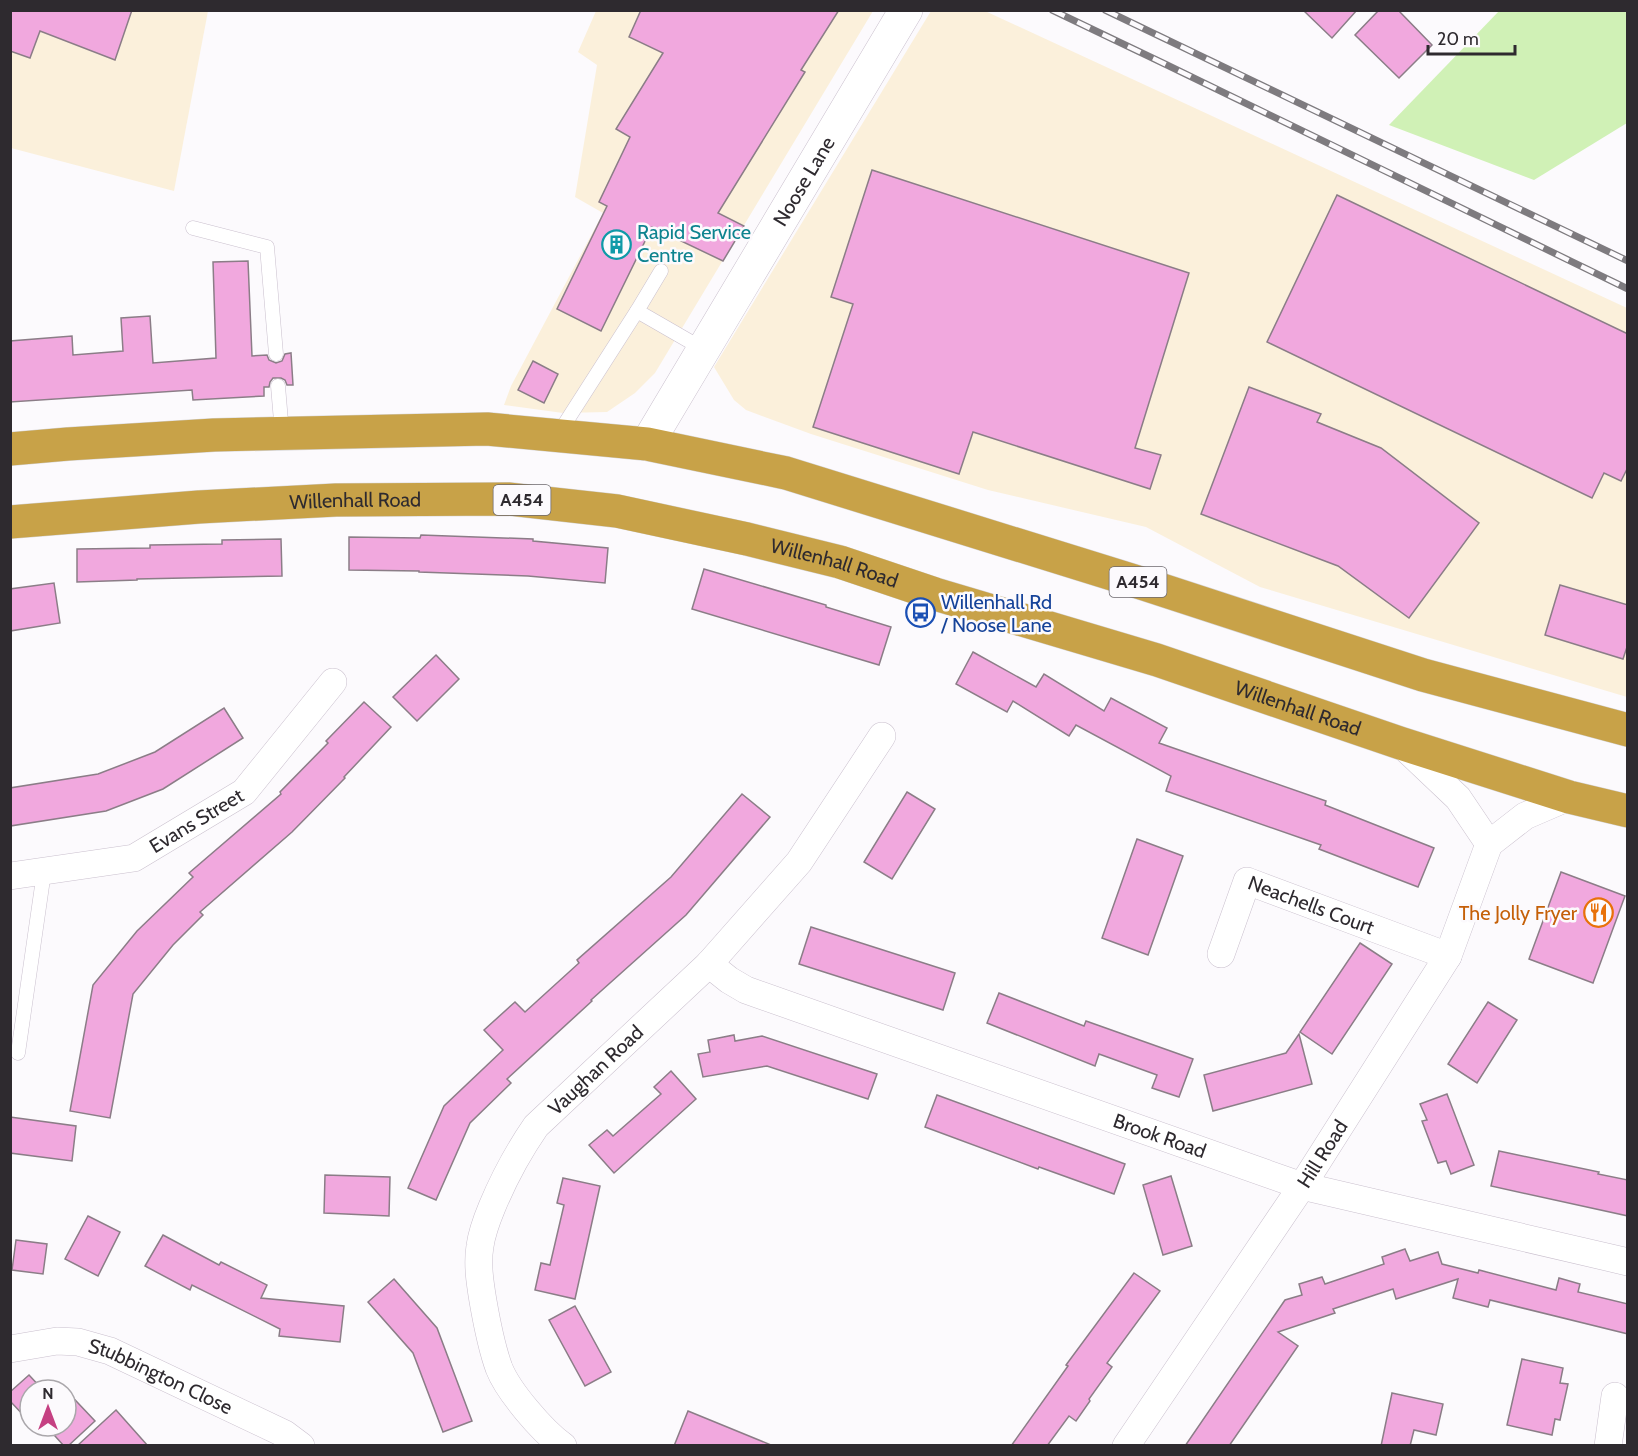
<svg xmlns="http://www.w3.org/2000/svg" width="1638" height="1456" viewBox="0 0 1638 1456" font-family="Cabin,sans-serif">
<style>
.industrial{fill:#fbf0db}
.green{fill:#d0f1b6}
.building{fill:#f1a8de;stroke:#8b7d87;stroke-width:1.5}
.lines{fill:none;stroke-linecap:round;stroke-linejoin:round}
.service-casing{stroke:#cac0ce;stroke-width:15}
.minor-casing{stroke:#cac0ce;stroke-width:28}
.tertiary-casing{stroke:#cac0ce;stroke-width:34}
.trunk-casing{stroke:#d5d4d5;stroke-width:34}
.service{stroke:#fff;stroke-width:14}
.minor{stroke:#fff;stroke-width:27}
.tertiary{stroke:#fff;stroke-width:33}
.trunk{stroke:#c8a248;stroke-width:33}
.rail-casing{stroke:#7e7b7f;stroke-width:7}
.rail{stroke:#fcfafd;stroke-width:4.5;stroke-dasharray:14;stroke-linecap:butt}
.labels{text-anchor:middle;stroke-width:5;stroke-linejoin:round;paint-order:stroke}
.shield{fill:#fcfafd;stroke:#6c686d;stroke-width:1.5}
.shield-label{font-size:18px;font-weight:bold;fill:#2e2a2f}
.street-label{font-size:20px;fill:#2e2a2f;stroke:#fcfafd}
.culture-label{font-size:20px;fill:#0d838f;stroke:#fcfafd;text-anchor:start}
.transit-label{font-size:20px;fill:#164399;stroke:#fcfafd;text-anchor:start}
.food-label{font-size:20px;fill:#c56008;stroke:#fcfafd;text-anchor:end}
</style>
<rect width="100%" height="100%" fill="#fcfafd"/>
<!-- industrial -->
<g class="industrial">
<path d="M 10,11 L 208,11 L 174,191 L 11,148 Z"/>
<path d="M 596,11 L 873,11 L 655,373 L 635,393 L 607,412 L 563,413 L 504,405 L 511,386 L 603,213 L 575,197 L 597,65 L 578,52 Z"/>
<path d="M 931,11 L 985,11 L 1627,308 L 1627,697 L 1260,587 L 1146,527 L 988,490 L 811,434 L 746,410 L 734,400 L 714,367 Z"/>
</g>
<!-- green -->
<path class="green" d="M 1500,10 L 1627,11 L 1627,123 L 1534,180 L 1389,125 Z"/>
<!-- building -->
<g class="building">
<path d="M 10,10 L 132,10 L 115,60 L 40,31 L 30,58 L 10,51 Z"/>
<path d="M 641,10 L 839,10 L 801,70 L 805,72 L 718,213 L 744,226 L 723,261 L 652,227 L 601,331 L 557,309 L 607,206 L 599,202 L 630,137 L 616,129 L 663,53 L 629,37 Z"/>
<path d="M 1303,10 L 1357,10 L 1332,38 Z"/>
<path d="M 1379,10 L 1398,10 L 1432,45 L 1399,78 L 1355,35 Z"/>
<path d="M 872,170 L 1189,273 L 1135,448 L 1161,455 L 1150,489 L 973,432 L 959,474 L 813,427 L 853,304 L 831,297 Z"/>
<path d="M 1337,195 L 1628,334 L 1628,467 L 1621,481 L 1604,473 L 1592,498 L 1267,342 Z"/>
<path d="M 248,261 L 252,356 L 267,355 L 269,360 L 276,363 L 282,361 L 285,354 L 291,353 L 293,385 L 287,385 L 285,380 L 281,378 L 273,378 L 270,382 L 269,387 L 264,387 L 264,396 L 193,400 L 192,390 L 10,402 L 10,341 L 72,336 L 73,355 L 123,351 L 121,318 L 150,316 L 153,363 L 216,358 L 213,262 Z"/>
<path d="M 533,361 L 558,374 L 544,403 L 518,390 Z"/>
<path d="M 1249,387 L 1321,414 L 1317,422 L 1381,448 L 1479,523 L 1409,618 L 1338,566 L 1201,514 Z"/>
<path d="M 421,535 L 533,539 L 533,541 L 608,548 L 605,583 L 528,576 L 419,572 L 419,571 L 349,570 L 349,537 L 420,538 Z"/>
<path d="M 281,539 L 282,576 L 137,579 L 137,580 L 77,582 L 77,549 L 150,548 L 150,545 L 222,544 L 222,540 Z"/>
<path d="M 704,569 L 826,605 L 826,607 L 891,627 L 879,665 L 692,609 Z"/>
<path d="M 54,583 L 60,623 L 10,631 L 10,589 Z"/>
<path d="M 1560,585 L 1628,605 L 1628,644 L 1623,659 L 1545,635 Z"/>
<path d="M 973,652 L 1036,687 L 1044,674 L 1104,711 L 1111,698 L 1167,728 L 1159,743 L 1326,801 L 1325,805 L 1434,848 L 1418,887 L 1319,849 L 1321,845 L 1166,791 L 1171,776 L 1076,725 L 1069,736 L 1013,701 L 1007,712 L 956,684 Z"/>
<path d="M 436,655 L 459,679 L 417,721 L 393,697 Z"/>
<path d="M 364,702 L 391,727 L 344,777 L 345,778 L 292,832 L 200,912 L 203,915 L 173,945 L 133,994 L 110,1118 L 70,1111 L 93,985 L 137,931 L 193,877 L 189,873 L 281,794 L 280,792 L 328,743 L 326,741 Z"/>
<path d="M 224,708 L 243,738 L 163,789 L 106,811 L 10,826 L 10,788 L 98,774 L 155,752 Z"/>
<path d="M 907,792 L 935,809 L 892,879 L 864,862 Z"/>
<path d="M 742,794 L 770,817 L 686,915 L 591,1000 L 592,1001 L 507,1079 L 511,1083 L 470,1123 L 436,1200 L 408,1188 L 444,1106 L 503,1050 L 484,1030 L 515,1002 L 525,1012 L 579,963 L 577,960 L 671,877 Z"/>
<path d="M 1137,839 L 1183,856 L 1148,955 L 1102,938 Z"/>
<path d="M 1561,872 L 1625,896 L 1593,983 L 1529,959 Z"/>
<path d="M 811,927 L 955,973 L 943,1010 L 799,964 Z"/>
<path d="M 1360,943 L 1392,964 L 1332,1054 L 1300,1032 Z"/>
<path d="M 999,993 L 1084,1026 L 1086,1021 L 1193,1059 L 1179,1097 L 1152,1088 L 1157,1075 L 1099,1054 L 1095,1066 L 987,1023 Z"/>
<path d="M 1488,1002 L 1517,1020 L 1477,1083 L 1448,1064 Z"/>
<path d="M 1299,1034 L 1312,1084 L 1213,1111 L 1204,1075 L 1286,1053 Z"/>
<path d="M 734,1035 L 735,1041 L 762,1036 L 877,1074 L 868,1099 L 767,1066 L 703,1077 L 698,1054 L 710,1052 L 708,1040 Z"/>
<path d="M 671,1071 L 696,1099 L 614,1173 L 589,1145 L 607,1130 L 613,1136 L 661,1094 L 654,1087 Z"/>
<path d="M 1447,1094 L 1474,1165 L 1451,1174 L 1446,1161 L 1438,1163 L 1422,1121 L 1427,1120 L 1420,1104 Z"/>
<path d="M 937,1095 L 1125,1164 L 1114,1194 L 1039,1167 L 1038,1169 L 925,1127 Z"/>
<path d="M 10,1117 L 76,1126 L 72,1161 L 10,1153 Z"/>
<path d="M 1499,1151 L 1599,1172 L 1598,1174 L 1628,1180 L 1628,1216 L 1491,1186 Z"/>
<path d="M 325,1175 L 390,1177 L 389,1216 L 324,1213 Z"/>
<path d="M 1171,1176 L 1192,1246 L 1163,1255 L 1143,1185 Z"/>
<path d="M 563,1178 L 600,1186 L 575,1299 L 535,1290 L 541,1263 L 550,1265 L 564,1205 L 557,1203 Z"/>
<path d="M 88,1216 L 120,1232 L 98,1276 L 65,1259 Z"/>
<path d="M 163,1235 L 219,1265 L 221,1262 L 267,1285 L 261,1298 L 344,1306 L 340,1342 L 279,1336 L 280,1329 L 192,1285 L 190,1290 L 145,1266 Z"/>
<path d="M 16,1240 L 47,1244 L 43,1274 L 12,1270 Z"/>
<path d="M 1405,1249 L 1410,1261 L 1438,1252 L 1442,1264 L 1478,1273 L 1479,1270 L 1556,1290 L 1559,1278 L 1580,1284 L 1578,1292 L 1628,1304 L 1628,1334 L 1490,1300 L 1488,1307 L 1453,1298 L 1458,1279 L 1396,1299 L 1393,1289 L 1333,1309 L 1335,1313 L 1278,1332 L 1298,1346 L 1229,1446 L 1185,1446 L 1285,1300 L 1302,1295 L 1299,1284 L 1322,1277 L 1325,1284 L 1384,1264 L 1382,1257 Z"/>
<path d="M 1134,1273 L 1160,1291 L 1107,1363 L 1112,1367 L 1089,1399 L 1090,1401 L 1076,1421 L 1069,1416 L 1047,1446 L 1011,1446 L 1068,1366 L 1066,1365 Z"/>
<path d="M 394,1279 L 437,1328 L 472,1421 L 443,1432 L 413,1353 L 368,1302 Z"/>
<path d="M 575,1306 L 611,1372 L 585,1386 L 549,1320 Z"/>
<path d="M 1522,1359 L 1563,1368 L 1560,1383 L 1568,1384 L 1560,1420 L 1555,1419 L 1552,1435 L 1507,1425 Z"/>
<path d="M 29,1375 L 43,1390 L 30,1390 L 30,1414 L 26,1418 L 10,1401 L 10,1392 Z"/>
<path d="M 61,1385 L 95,1421 L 68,1446 L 64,1446 L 46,1426 L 66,1426 L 66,1390 L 56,1390 Z"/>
<path d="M 1392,1393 L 1443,1404 L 1436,1435 L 1414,1430 L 1410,1446 L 1381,1446 Z"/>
<path d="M 116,1410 L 148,1446 L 77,1446 Z"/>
<path d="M 688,1411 L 771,1445 L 771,1446 L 674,1446 Z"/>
</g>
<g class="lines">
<defs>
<g id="service">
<path d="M 193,228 L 267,247 L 276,354"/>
<path d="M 661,271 L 637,311 L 703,349"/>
<path d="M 278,386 L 282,433"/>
<path d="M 557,436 L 637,311"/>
<path d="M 18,1053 L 44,872"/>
</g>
<g id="minor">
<path d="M 1401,744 L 1458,798 L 1489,844"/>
<path id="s1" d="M 10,876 L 134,858 L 244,792 L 333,682"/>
<path id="s2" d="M 1221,954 L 1247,881 L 1448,956"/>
<path id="s3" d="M 709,964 L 729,980 L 746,990 L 1302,1186 L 1628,1262"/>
<path id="s4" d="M 10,1349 L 57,1341 L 78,1342 L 110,1351 L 285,1434 L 301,1446"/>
<path id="s5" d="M 563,1446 C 542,1431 508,1391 499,1368 C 491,1346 487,1324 483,1301 C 480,1283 477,1264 480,1246 C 482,1232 487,1219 492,1207 C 504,1178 518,1152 536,1126 L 709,964 L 799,862 L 882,736"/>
<path id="s6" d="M 1126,1446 L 1302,1186 L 1448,956 L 1489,844 L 1525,816 L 1569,797"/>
<path d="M 1608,1446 L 1615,1396"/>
</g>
<g id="tertiary">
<path id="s7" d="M 647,444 L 906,10"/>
</g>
<g id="trunk">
<path d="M 10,449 L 68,444 L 214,435 L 487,429 L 647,444 L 786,473 L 1144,584 L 1423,675 L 1628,730"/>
<path id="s8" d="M 10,522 L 199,507 L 336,500 L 508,499 L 617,511 L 747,539 L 840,562 L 935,594 L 1157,660 L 1400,743 L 1569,797 L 1628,811"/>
</g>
</defs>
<!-- service casing -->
<use href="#service" class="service-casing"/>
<!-- minor casing -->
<use href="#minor" class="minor-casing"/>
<!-- tertiary casing -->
<use href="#tertiary" class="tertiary-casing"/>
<!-- trunk casing -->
<use href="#trunk" class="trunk-casing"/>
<!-- service -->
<use href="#service" class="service"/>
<!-- minor -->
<use href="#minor" class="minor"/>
<!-- tertiary -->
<use href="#tertiary" class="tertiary"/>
<!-- trunk -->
<use href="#trunk" class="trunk"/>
<defs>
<g id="rail">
<path d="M 1052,10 L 1167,65 L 1628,289"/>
<path d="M 1105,10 L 1628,261"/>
</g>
</defs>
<!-- rail casing -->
<use href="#rail" class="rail-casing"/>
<!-- rail -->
<use href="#rail" class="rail"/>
</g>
<!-- icons -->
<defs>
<symbol id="building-ring" viewBox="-11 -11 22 22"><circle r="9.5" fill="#fcfafd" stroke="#0f9aa8" stroke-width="1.5"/><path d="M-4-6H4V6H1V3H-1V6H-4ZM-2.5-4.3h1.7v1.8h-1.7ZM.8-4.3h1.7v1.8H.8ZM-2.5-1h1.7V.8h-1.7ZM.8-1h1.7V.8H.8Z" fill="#0f9aa8"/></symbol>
<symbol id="bus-ring" viewBox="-11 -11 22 22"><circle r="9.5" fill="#fcfafd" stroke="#1a4fb4" stroke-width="1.5"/><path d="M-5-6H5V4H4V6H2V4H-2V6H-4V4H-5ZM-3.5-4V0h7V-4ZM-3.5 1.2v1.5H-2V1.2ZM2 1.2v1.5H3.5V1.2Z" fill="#1a4fb4"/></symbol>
<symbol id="restaurant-ring" viewBox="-11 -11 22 22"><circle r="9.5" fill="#fcfafd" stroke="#e8710a" stroke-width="1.5"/><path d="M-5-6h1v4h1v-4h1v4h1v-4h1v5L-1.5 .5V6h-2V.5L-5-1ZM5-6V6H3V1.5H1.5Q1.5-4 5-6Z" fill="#e8710a"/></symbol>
</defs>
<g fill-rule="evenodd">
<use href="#building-ring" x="600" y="228" width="33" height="33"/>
<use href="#bus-ring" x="904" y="596" width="33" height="33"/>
<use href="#restaurant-ring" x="1582" y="896" width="33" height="33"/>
</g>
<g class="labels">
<!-- shield labels -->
<g class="shield">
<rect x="493.5" y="485" width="57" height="30" rx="4.5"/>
<rect x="1109.5" y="567" width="57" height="30" rx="4.5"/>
</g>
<g class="shield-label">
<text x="522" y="506">A454</text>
<text x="1138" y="588">A454</text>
</g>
<!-- street labels -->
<g class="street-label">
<text dy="7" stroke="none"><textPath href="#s7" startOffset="306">Noose Lane</textPath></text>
<text dy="7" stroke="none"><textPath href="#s8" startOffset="346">Willenhall Road</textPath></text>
<text dy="7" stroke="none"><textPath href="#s8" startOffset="832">Willenhall Road</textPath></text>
<text dy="7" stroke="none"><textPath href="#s8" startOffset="1318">Willenhall Road</textPath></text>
<text dy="7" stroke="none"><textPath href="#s1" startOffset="198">Evans Street</textPath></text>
<text dy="7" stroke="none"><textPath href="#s2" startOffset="146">Neachells Court</textPath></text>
<text dy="7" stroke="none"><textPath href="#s5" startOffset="441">Vaughan Road</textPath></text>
<text dy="7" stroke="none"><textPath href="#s3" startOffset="484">Brook Road</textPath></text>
<text dy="7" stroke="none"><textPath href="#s6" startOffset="352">Hill Road</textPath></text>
<text dy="7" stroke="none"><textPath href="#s4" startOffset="158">Stubbington Close</textPath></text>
</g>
<!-- culture labels -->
<g class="culture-label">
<text x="637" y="239">Rapid Service<tspan x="637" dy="23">Centre</tspan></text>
</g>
<!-- transit labels -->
<g class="transit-label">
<text x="941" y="609">Willenhall Rd<tspan x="941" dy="23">/ Noose Lane</tspan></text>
</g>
<!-- food labels -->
<g class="food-label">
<text x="1577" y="920">The Jolly Fryer</text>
</g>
</g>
<!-- border -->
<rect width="1638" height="1456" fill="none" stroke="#2e2a2f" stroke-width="24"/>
<!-- north arrow -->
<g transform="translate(48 1408)"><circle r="28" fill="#fcfafd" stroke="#aaa7ab" stroke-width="1.5"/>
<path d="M0-4.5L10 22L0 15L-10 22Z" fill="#c54082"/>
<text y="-9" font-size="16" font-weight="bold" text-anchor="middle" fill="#2e2a2f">N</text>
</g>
<!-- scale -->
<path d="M1428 45v9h87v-9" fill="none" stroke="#2e2a2f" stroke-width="3"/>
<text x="1437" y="45" font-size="18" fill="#2e2a2f" stroke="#fcfafd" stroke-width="4.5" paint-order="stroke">20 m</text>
</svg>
